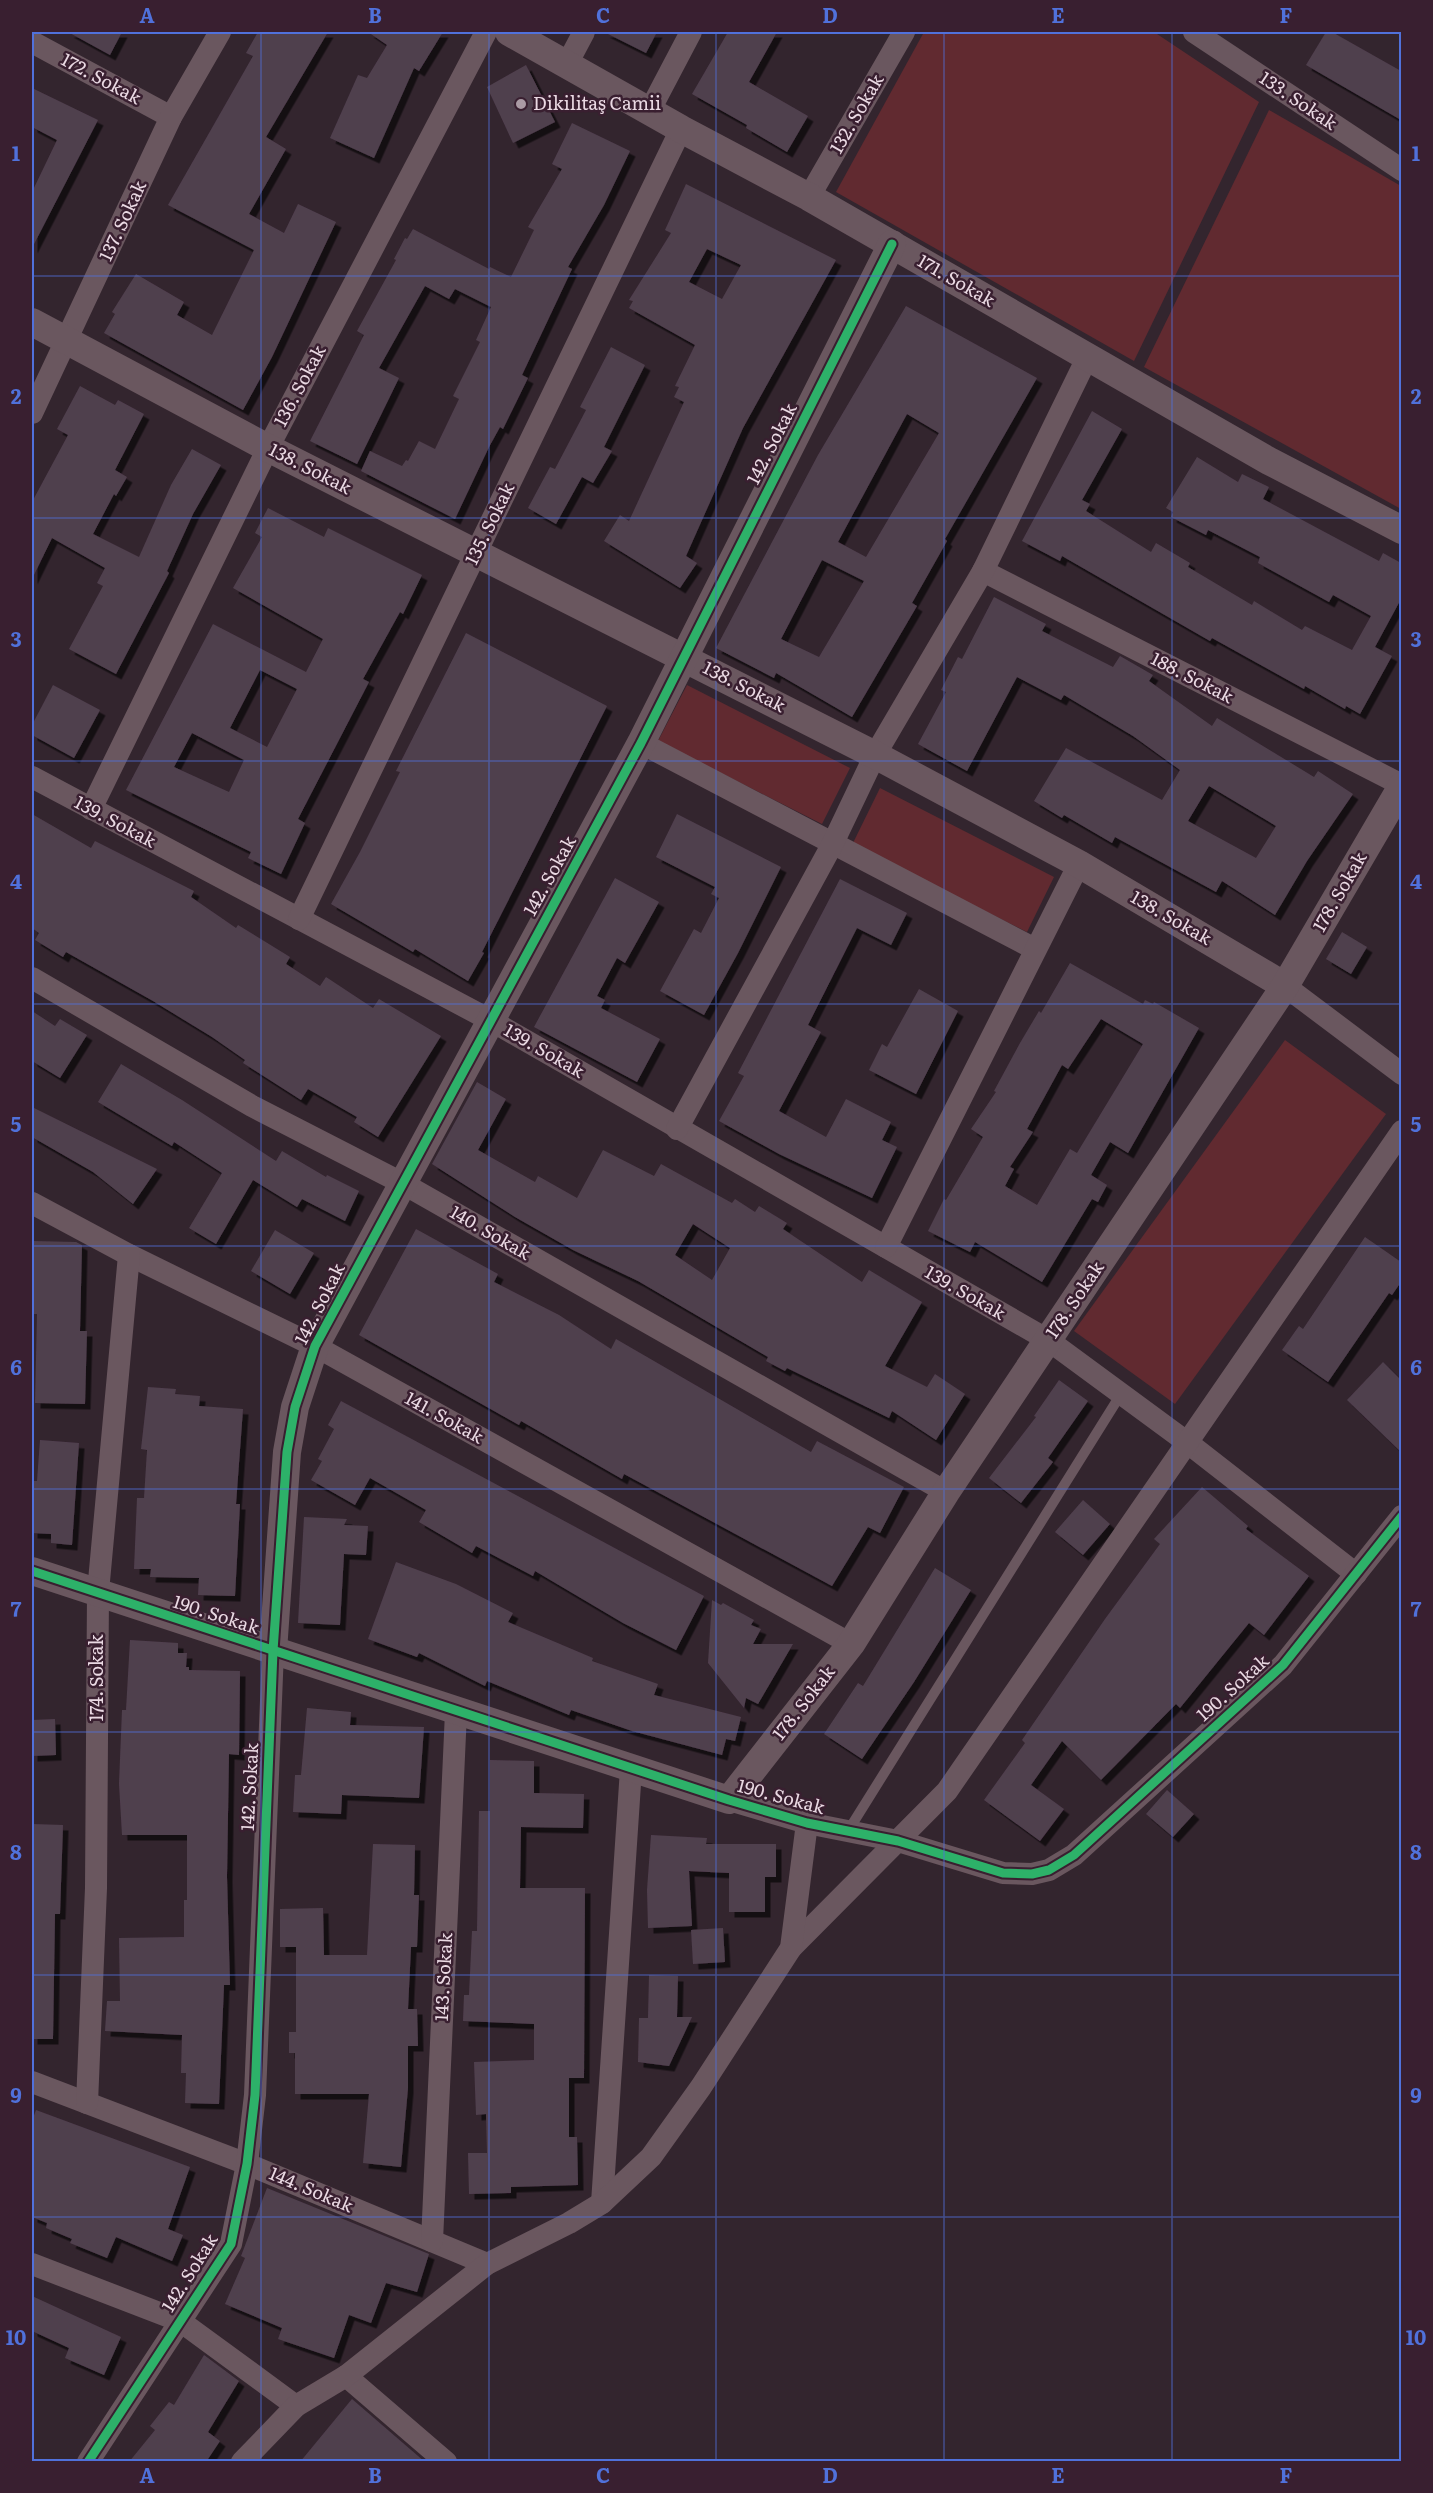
<svg xmlns="http://www.w3.org/2000/svg" width="1433" height="2493" viewBox="0 0 1433 2493" font-family="Literata,serif">
<style>
.green{fill:#612a30}
.building{fill:#503f4e;fill-rule:evenodd;filter:url(#shadow)}
.lines{fill:none;stroke-linecap:round;stroke-linejoin:round}
.service{stroke:#6a575f;stroke-width:10}
.minor{stroke:#6a575f;stroke-width:22}
.tertiary{stroke:#6a575f;stroke-width:28}
.cycleway-casing{stroke:#391f30;stroke-width:13}
.cycleway{stroke:#2db169;stroke-width:9}
.grid{fill:none;stroke:#5071db;stroke-width:1.5;stroke-opacity:0.55}
.poi-dot{fill:#aa9aa4;stroke:#391f30;stroke-width:2}
.labels{text-anchor:middle;stroke-width:5;stroke-linejoin:round;paint-order:stroke}
.street-label{font-size:18px;fill:#ead9e3;stroke:#391f30}
.poi-label{font-size:18px;fill:#ead9e3;stroke:#391f30;text-anchor:start}
.neatline{fill:none;stroke:#5071db;stroke-width:2}
.grid-label{font-size:20px;text-anchor:middle;font-weight:bold;fill:#5071db}
</style>
<defs>
<filter id="shadow"><feDropShadow dx="5.5" dy="5.5" stdDeviation="0" flood-color="#0009"/></filter>
</defs>
<rect width="100%" height="100%" fill="#33252e"/>
<!-- green -->
<g class="green">
<path d="M 924,32 L 1154,32 L 1259,102 L 1134,361 L 836,192 Z"/>
<path d="M 1269,110 L 1401,186 L 1401,509 L 1144,367 Z"/>
<path d="M 687,685 L 850,768 L 822,824 L 658,741 Z"/>
<path d="M 880,788 L 1054,877 L 1027,932 L 852,845 Z"/>
<path d="M 1285,1040 L 1386,1114 L 1175,1404 L 1074,1331 Z"/>
</g>
<!-- building -->
<g class="building">
<path d="M 68,32 L 122,32 L 110,55 Z"/>
<path d="M 258,32 L 328,32 L 266,137 L 286,149 L 249,214 L 284,233 L 298,204 L 336,222 L 272,357 L 243,410 L 104,333 L 115,314 L 112,312 L 136,274 L 184,302 L 177,315 L 212,335 L 254,250 L 168,205 L 253,56 L 246,53 Z"/>
<path d="M 368,32 L 443,32 L 419,71 L 414,68 L 374,158 L 330,138 L 358,75 L 367,78 L 387,45 Z"/>
<path d="M 604,32 L 657,32 L 646,53 Z"/>
<path d="M 728,32 L 777,32 L 749,82 L 808,116 L 787,152 L 746,128 L 747,125 L 692,94 Z"/>
<path d="M 1326,32 L 1332,32 L 1401,71 L 1401,120 L 1306,65 Z"/>
<path d="M 526,65 L 555,122 L 513,143 L 487,87 Z"/>
<path d="M 32,88 L 98,120 L 32,248 L 32,192 L 57,140 L 32,127 Z"/>
<path d="M 572,123 L 630,151 L 604,205 L 568,267 L 572,269 L 522,375 L 528,378 L 503,429 L 500,427 L 489,447 L 455,519 L 361,471 L 370,451 L 402,466 L 406,460 L 408,461 L 419,441 L 435,449 L 459,399 L 453,396 L 480,342 L 476,340 L 491,307 L 455,289 L 449,299 L 425,286 L 379,368 L 399,378 L 357,464 L 310,441 L 364,335 L 357,331 L 396,260 L 394,259 L 405,238 L 407,239 L 413,229 L 489,269 L 490,267 L 511,277 L 534,230 L 528,227 L 562,169 L 552,164 Z"/>
<path d="M 686,184 L 836,260 L 743,428 L 686,556 L 697,563 L 680,588 L 604,541 L 620,515 L 629,521 L 684,402 L 674,397 L 679,387 L 675,386 L 695,345 L 629,308 L 633,301 L 629,300 L 671,233 L 665,230 ZM 707,249 L 741,265 L 722,299 L 689,282 Z"/>
<path d="M 906,306 L 1037,378 L 945,539 L 947,541 L 912,603 L 917,606 L 852,717 L 776,673 L 774,678 L 716,648 L 818,455 ZM 907,414 L 939,433 L 866,557 L 838,542 ZM 822,560 L 864,581 L 819,657 L 781,639 Z"/>
<path d="M 611,347 L 645,365 L 604,447 L 612,451 L 593,483 L 582,477 L 556,524 L 528,508 L 550,467 L 555,469 L 586,410 L 580,407 Z"/>
<path d="M 80,386 L 115,405 L 118,400 L 144,414 L 115,470 L 127,477 L 116,496 L 114,494 L 93,534 L 139,557 L 171,485 L 192,449 L 221,465 L 193,514 L 167,571 L 169,573 L 116,674 L 69,649 L 103,586 L 97,583 L 105,568 L 52,538 L 32,579 L 32,502 L 68,435 L 57,429 Z"/>
<path d="M 1092,411 L 1122,429 L 1082,500 L 1090,504 L 1086,511 L 1151,552 L 1156,543 L 1190,563 L 1188,567 L 1252,605 L 1254,601 L 1302,630 L 1305,626 L 1352,650 L 1371,616 L 1333,595 L 1329,602 L 1258,563 L 1260,557 L 1208,530 L 1206,535 L 1171,517 L 1173,512 L 1166,508 L 1197,457 L 1238,482 L 1242,474 L 1269,487 L 1263,499 L 1379,561 L 1383,553 L 1401,563 L 1401,599 L 1375,647 L 1392,656 L 1360,714 L 1346,706 L 1345,709 L 1305,686 L 1304,689 L 1212,638 L 1210,641 L 1062,556 L 1060,561 L 1022,541 Z"/>
<path d="M 268,508 L 324,537 L 328,528 L 422,575 L 403,614 L 400,612 L 363,679 L 369,682 L 298,819 L 305,823 L 281,874 L 248,858 L 251,852 L 126,790 L 213,624 L 306,672 L 323,639 L 233,588 L 262,537 L 255,533 ZM 260,670 L 297,689 L 267,747 L 230,728 ZM 192,733 L 244,760 L 229,792 L 174,767 Z"/>
<path d="M 994,597 L 1046,624 L 1042,631 L 1113,667 L 1120,656 L 1153,675 L 1149,681 L 1212,726 L 1217,718 L 1314,777 L 1318,771 L 1353,794 L 1307,861 L 1275,915 L 1222,881 L 1216,892 L 1115,837 L 1112,843 L 1064,815 L 1062,818 L 1034,801 L 1066,748 L 1162,800 L 1180,770 L 1133,736 L 1064,695 L 1061,700 L 1017,677 L 967,771 L 918,744 L 946,692 L 941,690 L 958,657 L 962,659 ZM 1209,786 L 1276,826 L 1256,858 L 1188,821 Z"/>
<path d="M 466,633 L 607,706 L 482,952 L 484,953 L 468,981 L 415,949 L 413,952 L 331,904 L 360,852 L 400,772 L 396,771 Z"/>
<path d="M 53,685 L 100,710 L 74,758 L 32,735 L 32,725 Z"/>
<path d="M 32,814 L 91,848 L 95,841 L 194,891 L 191,897 L 236,928 L 238,925 L 290,957 L 286,964 L 320,986 L 326,977 L 373,1008 L 379,999 L 441,1036 L 378,1137 L 354,1122 L 357,1117 L 308,1089 L 301,1100 L 243,1063 L 245,1060 L 212,1037 L 153,1001 L 66,952 L 63,957 L 35,940 L 39,933 L 32,928 Z"/>
<path d="M 677,814 L 781,867 L 738,953 L 704,1015 L 660,991 L 694,929 L 701,933 L 719,898 L 711,894 L 715,887 L 656,857 Z"/>
<path d="M 615,878 L 659,902 L 625,963 L 617,958 L 597,996 L 605,1000 L 601,1008 L 660,1039 L 637,1082 L 534,1027 Z"/>
<path d="M 840,879 L 907,913 L 891,945 L 857,928 L 808,1025 L 821,1032 L 779,1111 L 826,1137 L 846,1099 L 891,1122 L 882,1140 L 897,1147 L 872,1198 L 779,1154 L 719,1121 L 744,1076 L 738,1073 Z"/>
<path d="M 1342,932 L 1367,947 L 1351,974 L 1326,959 Z"/>
<path d="M 1070,963 L 1143,1004 L 1145,1000 L 1153,1004 L 1154,1002 L 1199,1028 L 1128,1153 L 1110,1142 L 1091,1175 L 1107,1185 L 1098,1202 L 1092,1199 L 1042,1282 L 975,1242 L 970,1252 L 928,1231 L 944,1199 L 946,1200 L 983,1137 L 971,1129 L 996,1092 L 994,1091 L 1020,1043 L 1039,1011 L 1041,1013 ZM 1101,1019 L 1143,1044 L 1077,1153 L 1070,1149 L 1037,1205 L 1005,1186 L 1014,1169 L 1010,1167 L 1033,1132 L 1027,1129 L 1062,1065 L 1068,1069 Z"/>
<path d="M 919,989 L 958,1011 L 916,1094 L 869,1070 L 882,1044 L 887,1047 Z"/>
<path d="M 32,1011 L 55,1026 L 60,1019 L 87,1035 L 60,1078 L 32,1061 Z"/>
<path d="M 121,1064 L 182,1100 L 276,1161 L 282,1151 L 326,1177 L 327,1175 L 359,1191 L 345,1221 L 302,1199 L 297,1207 L 253,1180 L 216,1244 L 189,1228 L 222,1173 L 174,1142 L 172,1146 L 98,1102 Z"/>
<path d="M 477,1082 L 506,1099 L 478,1150 L 535,1182 L 538,1176 L 577,1198 L 603,1150 L 654,1176 L 661,1164 L 732,1203 L 735,1199 L 755,1212 L 759,1206 L 787,1223 L 783,1229 L 862,1282 L 869,1270 L 922,1302 L 885,1366 L 927,1387 L 935,1374 L 965,1394 L 936,1440 L 892,1411 L 889,1418 L 787,1368 L 785,1371 L 766,1361 L 768,1357 L 638,1281 L 573,1250 L 515,1217 L 432,1164 ZM 693,1224 L 730,1248 L 712,1280 L 675,1255 Z"/>
<path d="M 32,1107 L 157,1169 L 133,1204 L 93,1172 L 32,1137 Z"/>
<path d="M 416,1229 L 498,1274 L 494,1282 L 559,1315 L 611,1349 L 616,1339 L 811,1452 L 817,1441 L 904,1487 L 880,1533 L 868,1527 L 832,1586 L 624,1474 L 622,1479 L 521,1421 L 519,1425 L 359,1335 Z"/>
<path d="M 275,1230 L 314,1253 L 290,1294 L 251,1271 Z"/>
<path d="M 1365,1237 L 1401,1262 L 1401,1282 L 1392,1295 L 1389,1293 L 1328,1382 L 1282,1350 L 1299,1326 L 1303,1329 Z"/>
<path d="M 32,1241 L 76,1242 L 82,1245 L 80,1331 L 87,1331 L 85,1404 L 35,1403 L 37,1314 L 32,1314 Z"/>
<path d="M 1383,1362 L 1401,1380 L 1401,1452 L 1347,1400 Z"/>
<path d="M 1059,1380 L 1088,1401 L 1048,1458 L 1053,1462 L 1021,1503 L 989,1478 L 1036,1417 L 1034,1416 Z"/>
<path d="M 148,1387 L 176,1389 L 175,1394 L 200,1396 L 199,1406 L 243,1409 L 236,1504 L 240,1504 L 235,1596 L 198,1595 L 199,1578 L 150,1577 L 151,1569 L 134,1569 L 137,1498 L 144,1498 L 147,1450 L 141,1449 Z"/>
<path d="M 341,1401 L 704,1596 L 676,1650 L 623,1623 L 535,1571 L 533,1576 L 476,1546 L 472,1553 L 419,1522 L 426,1510 L 370,1478 L 355,1505 L 311,1480 L 322,1461 L 318,1459 L 334,1429 L 328,1425 Z"/>
<path d="M 40,1440 L 79,1443 L 72,1545 L 51,1543 L 51,1534 L 32,1533 L 32,1481 L 37,1481 Z"/>
<path d="M 1202,1487 L 1248,1526 L 1246,1529 L 1309,1576 L 1264,1635 L 1249,1623 L 1180,1708 L 1176,1704 L 1101,1780 L 1062,1741 L 1031,1785 L 1064,1809 L 1040,1841 L 984,1800 L 1025,1743 L 1022,1740 L 1105,1619 L 1160,1544 L 1154,1539 Z"/>
<path d="M 1083,1500 L 1110,1524 L 1083,1555 L 1055,1532 Z"/>
<path d="M 304,1517 L 347,1519 L 344,1525 L 368,1526 L 366,1555 L 344,1554 L 340,1625 L 298,1623 Z"/>
<path d="M 396,1562 L 456,1584 L 513,1613 L 508,1622 L 593,1658 L 592,1661 L 658,1684 L 654,1695 L 741,1717 L 735,1741 L 726,1739 L 722,1755 L 632,1731 L 571,1710 L 569,1715 L 487,1681 L 485,1686 L 419,1653 L 417,1657 L 368,1639 Z"/>
<path d="M 935,1568 L 971,1590 L 914,1682 L 862,1759 L 824,1734 L 858,1683 L 863,1686 Z"/>
<path d="M 712,1600 L 721,1605 L 723,1603 L 754,1620 L 751,1625 L 761,1629 L 753,1644 L 793,1644 L 758,1704 L 746,1698 L 744,1708 L 708,1663 Z"/>
<path d="M 130,1640 L 178,1643 L 178,1653 L 187,1653 L 186,1667 L 189,1667 L 189,1670 L 240,1671 L 239,1755 L 229,1754 L 227,1877 L 230,1985 L 224,1985 L 219,2104 L 185,2103 L 186,2073 L 181,2073 L 182,2035 L 105,2031 L 107,2001 L 120,2001 L 119,1938 L 184,1937 L 184,1900 L 187,1900 L 187,1835 L 122,1835 L 119,1784 L 122,1710 L 126,1710 Z"/>
<path d="M 307,1708 L 351,1712 L 350,1725 L 424,1727 L 419,1798 L 342,1795 L 341,1814 L 293,1812 L 295,1775 L 301,1775 Z"/>
<path d="M 55,1719 L 56,1755 L 32,1756 L 32,1720 Z"/>
<path d="M 490,1760 L 534,1761 L 534,1793 L 584,1794 L 583,1828 L 521,1827 L 520,1888 L 585,1888 L 584,2078 L 569,2078 L 569,2137 L 577,2137 L 578,2185 L 511,2187 L 511,2193 L 469,2194 L 468,2153 L 487,2153 L 486,2114 L 476,2115 L 474,2062 L 534,2060 L 534,2024 L 463,2021 L 464,1995 L 469,1995 L 472,1931 L 477,1931 L 479,1811 L 490,1811 Z"/>
<path d="M 1167,1790 L 1194,1814 L 1173,1837 L 1146,1814 Z"/>
<path d="M 32,1824 L 63,1825 L 60,1914 L 55,1914 L 53,2039 L 32,2039 Z"/>
<path d="M 651,1835 L 707,1838 L 706,1844 L 776,1844 L 776,1877 L 765,1877 L 765,1912 L 729,1912 L 729,1873 L 689,1871 L 692,1926 L 648,1928 L 647,1890 Z"/>
<path d="M 373,1844 L 415,1845 L 414,1895 L 419,1895 L 417,1947 L 411,1947 L 408,2009 L 417,2009 L 418,2046 L 408,2046 L 408,2088 L 401,2167 L 363,2163 L 369,2094 L 295,2094 L 295,2053 L 289,2053 L 289,2032 L 296,2032 L 296,1947 L 280,1947 L 280,1909 L 323,1908 L 324,1955 L 367,1955 Z"/>
<path d="M 723,1928 L 725,1962 L 693,1964 L 691,1930 Z"/>
<path d="M 649,1975 L 678,1976 L 677,2017 L 692,2017 L 669,2066 L 638,2062 L 639,2018 L 648,2018 Z"/>
<path d="M 36,2110 L 190,2167 L 168,2229 L 183,2235 L 172,2261 L 116,2237 L 107,2258 L 70,2243 L 72,2239 L 46,2228 L 47,2223 L 32,2217 L 32,2121 Z"/>
<path d="M 267,2188 L 429,2254 L 417,2292 L 386,2283 L 371,2323 L 349,2315 L 334,2358 L 278,2339 L 282,2328 L 225,2304 L 245,2258 L 241,2256 Z"/>
<path d="M 32,2296 L 121,2337 L 104,2375 L 65,2358 L 69,2348 L 32,2331 Z"/>
<path d="M 204,2355 L 239,2381 L 208,2432 L 220,2441 L 206,2462 L 129,2462 L 155,2430 L 150,2426 L 169,2402 L 174,2405 Z"/>
<path d="M 352,2399 L 425,2462 L 300,2462 Z"/>
</g>
<g class="lines">
<!-- service -->
<path class="service" d="M 848,1831 L 1121,1394"/>
<!-- minor -->
<g class="minor">
<path d="M 1194,32 L 1402,170"/>
<path d="M 32,42 L 171,117"/>
<path d="M 567,64 L 584,32"/>
<path d="M 650,110 L 691,32"/>
<path d="M 809,197 L 904,32"/>
<path d="M 32,413 L 171,117 L 220,32"/>
<path d="M 983,571 L 1402,785"/>
<path d="M 641,743 L 1035,949"/>
<path d="M 32,777 L 490,1020 L 1048,1340 L 1188,1443 L 1356,1574"/>
<path d="M 91,809 L 268,448 L 486,32"/>
<path d="M 299,919 L 681,129"/>
<path d="M 32,978 L 252,1106 L 402,1183 L 946,1492"/>
<path d="M 1285,986 L 1402,1074"/>
<path d="M 677,1129 L 832,845 L 875,755 L 983,571 L 1088,356"/>
<path d="M 32,1203 L 129,1255 L 315,1346 L 851,1644"/>
<path d="M 886,1247 L 1079,864"/>
<path d="M 729,1800 L 807,1823 L 898,1841 L 1003,1873 L 1032,1874 L 1049,1870 L 1074,1855 L 1283,1665 L 1402,1516"/>
<path d="M 791,1948 L 947,1791 L 1402,1131"/>
<path d="M 32,2082 L 247,2164 L 487,2264"/>
<path d="M 87,2103 L 96,1888 L 98,1592 L 129,1255"/>
<path d="M 602,2203 L 631,1769"/>
<path d="M 432,2241 L 456,1712"/>
<path d="M 32,2264 L 180,2321 L 296,2406"/>
<path d="M 346,2376 L 446,2462"/>
<path d="M 88,2462 L 231,2244 L 247,2164 L 255,2095 L 273,1651"/>
<path d="M 242,2462 L 296,2406 L 346,2376 L 487,2264 L 569,2223 L 602,2203 L 651,2157 L 701,2087 L 791,1948 L 807,1823"/>
</g>
<!-- tertiary -->
<g class="tertiary">
<path d="M 509,32 L 681,129 L 809,197 L 1269,461 L 1402,530"/>
<path d="M 32,322 L 268,448 L 875,755 L 1079,864 L 1285,986"/>
<path d="M 32,1571 L 729,1800 L 851,1644 L 946,1492 L 1285,986 L 1402,786"/>
<path d="M 273,1651 L 287,1452 L 295,1407 L 315,1346 L 641,743 L 892,244"/>
</g>
<defs>
<g id="cycleway">
<path d="M 32,1571 L 729,1800 L 807,1823 L 898,1841 L 1003,1873 L 1032,1874 L 1049,1870 L 1074,1855 L 1283,1665 L 1402,1516"/>
<path d="M 88,2462 L 231,2244 L 247,2164 L 255,2095 L 273,1651 L 287,1452 L 295,1407 L 315,1346 L 641,743 L 892,244"/>
</g>
</defs>
<!-- cycleway casing -->
<use href="#cycleway" class="cycleway-casing"/>
<!-- cycleway -->
<use href="#cycleway" class="cycleway"/>
</g>
<!-- grid -->
<path class="grid" d="M 261,32 L 261,2462M 489,32 L 489,2462M 716,32 L 716,2462M 944,32 L 944,2462M 1172,32 L 1172,2462M 32,276 L 1402,276M 32,518 L 1402,518M 32,761 L 1402,761M 32,1004 L 1402,1004M 32,1246 L 1402,1246M 32,1489 L 1402,1489M 32,1732 L 1402,1732M 32,1975 L 1402,1975M 32,2217 L 1402,2217"/>
<!-- markers -->
<circle class="poi-dot" cx="521" cy="104" r="6"/>
<g class="labels">
<!-- street labels -->
<g class="street-label">
<text transform="translate(101 79) rotate(28)" y="6">172. Sokak</text>
<text transform="translate(1298 101) rotate(34)" y="6">133. Sokak</text>
<text transform="translate(857 114) rotate(-60)" y="6">132. Sokak</text>
<text transform="translate(123 221) rotate(-65)" y="6">137. Sokak</text>
<text transform="translate(956 281) rotate(30)" y="6">171. Sokak</text>
<text transform="translate(300 386) rotate(-62)" y="6">136. Sokak</text>
<text transform="translate(772 444) rotate(-63)" y="6">142. Sokak</text>
<text transform="translate(310 469) rotate(27)" y="6">138. Sokak</text>
<text transform="translate(490 524) rotate(-64)" y="6">135. Sokak</text>
<text transform="translate(1192 678) rotate(27)" y="6">188. Sokak</text>
<text transform="translate(744 687) rotate(27)" y="6">138. Sokak</text>
<text transform="translate(115 822) rotate(28)" y="6">139. Sokak</text>
<text transform="translate(550 876) rotate(-61)" y="6">142. Sokak</text>
<text transform="translate(1340 892) rotate(-60)" y="6">178. Sokak</text>
<text transform="translate(1171 918) rotate(30)" y="6">138. Sokak</text>
<text transform="translate(544 1051) rotate(30)" y="6">139. Sokak</text>
<text transform="translate(490 1233) rotate(30)" y="6">140. Sokak</text>
<text transform="translate(965 1293) rotate(30)" y="6">139. Sokak</text>
<text transform="translate(1075 1300) rotate(-56)" y="6">178. Sokak</text>
<text transform="translate(320 1304) rotate(-63)" y="6">142. Sokak</text>
<text transform="translate(444 1418) rotate(29)" y="6">141. Sokak</text>
<text transform="translate(216 1615) rotate(18)" y="6">190. Sokak</text>
<text transform="translate(97 1678) rotate(-90)" y="6">174. Sokak</text>
<text transform="translate(1233 1688) rotate(-42)" y="6">190. Sokak</text>
<text transform="translate(804 1703) rotate(-52)" y="6">178. Sokak</text>
<text transform="translate(250 1787) rotate(-87)" y="6">142. Sokak</text>
<text transform="translate(781 1797) rotate(15)" y="6">190. Sokak</text>
<text transform="translate(444 1977) rotate(-87)" y="6">143. Sokak</text>
<text transform="translate(311 2190) rotate(23)" y="6">144. Sokak</text>
<text transform="translate(190 2273) rotate(-58)" y="6">142. Sokak</text>
</g>
<!-- poi labels -->
<g class="poi-label">
<text x="533" y="110">Dikilitaş Camii</text>
</g>
</g>
<!-- border -->
<rect width="1433" height="2493" fill="none" stroke="#391f30" stroke-width="66"/>
<rect x="33" y="33" width="1367" height="2427" class="neatline"/>
<g class="grid-label">
<text x="147" y="23">A</text>
<text x="375" y="23">B</text>
<text x="603" y="23">C</text>
<text x="830" y="23">D</text>
<text x="1058" y="23">E</text>
<text x="1286" y="23">F</text>
<text x="16" y="161">1</text>
<text x="1416" y="161">1</text>
<text x="16" y="404">2</text>
<text x="1416" y="404">2</text>
<text x="16" y="647">3</text>
<text x="1416" y="647">3</text>
<text x="16" y="889">4</text>
<text x="1416" y="889">4</text>
<text x="16" y="1132">5</text>
<text x="1416" y="1132">5</text>
<text x="16" y="1375">6</text>
<text x="1416" y="1375">6</text>
<text x="16" y="1617">7</text>
<text x="1416" y="1617">7</text>
<text x="16" y="1860">8</text>
<text x="1416" y="1860">8</text>
<text x="16" y="2103">9</text>
<text x="1416" y="2103">9</text>
<text x="16" y="2345">10</text>
<text x="1416" y="2345">10</text>
<text x="147" y="2483">A</text>
<text x="375" y="2483">B</text>
<text x="603" y="2483">C</text>
<text x="830" y="2483">D</text>
<text x="1058" y="2483">E</text>
<text x="1286" y="2483">F</text>
</g>
</svg>
